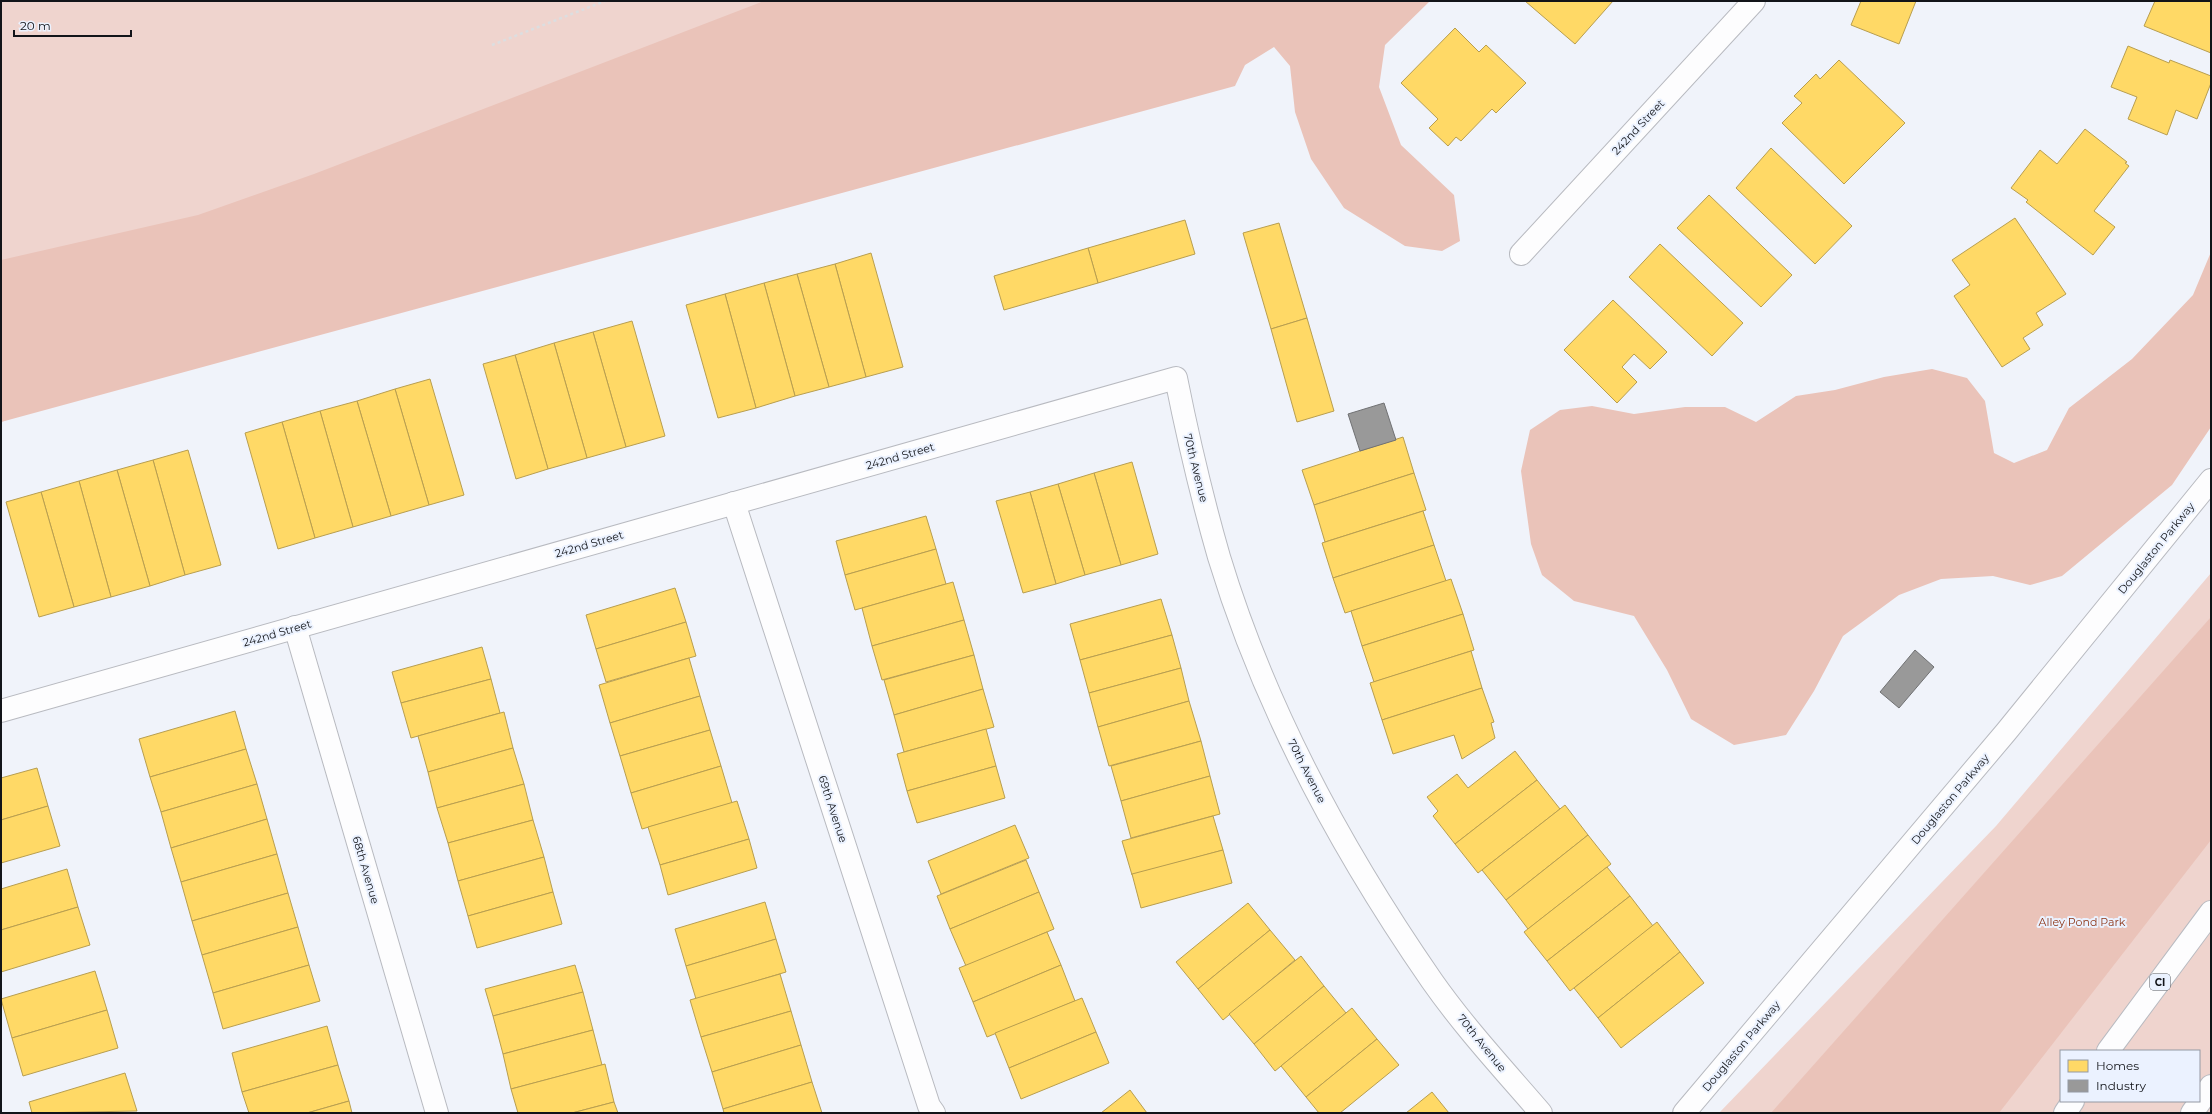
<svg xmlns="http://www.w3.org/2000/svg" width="2212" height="1114" viewBox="0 0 2212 1114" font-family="Montserrat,sans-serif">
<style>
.green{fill:#efd4ce;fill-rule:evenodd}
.forest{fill:#eac3b9}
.homes{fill:#ffd966;stroke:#b89e4f}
.industry{fill:#999;stroke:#707173}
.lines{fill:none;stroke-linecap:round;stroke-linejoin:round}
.minor-casing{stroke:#b8bac0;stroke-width:24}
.secondary-casing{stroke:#b8bac0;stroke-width:24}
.motorway-casing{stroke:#b8bac0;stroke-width:24}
.path{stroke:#dcdee0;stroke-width:2.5;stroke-dasharray:3 3;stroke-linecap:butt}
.minor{stroke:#fdfdfe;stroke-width:22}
.secondary{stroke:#fdfdfe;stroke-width:22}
.motorway{stroke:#fdfdfe;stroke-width:22}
.labels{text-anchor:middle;stroke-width:4;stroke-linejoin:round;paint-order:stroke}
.shield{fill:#ebf2ff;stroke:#53575e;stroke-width:1}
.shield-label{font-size:10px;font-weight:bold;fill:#121419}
.street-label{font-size:11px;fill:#121419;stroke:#ebf2ff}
.park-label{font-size:11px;fill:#8d3517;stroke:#ebf2ff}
</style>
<rect width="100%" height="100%" fill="#f0f3fa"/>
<!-- green -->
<g class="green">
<path d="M 1,1 L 1225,1 L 1,422 Z"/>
<path d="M 2211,573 L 2211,1113 L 1719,1113 L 1996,826 ZM 2061,1051 L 2199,1051 L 2199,1101 L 2061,1101 Z"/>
</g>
<!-- forest -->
<g class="forest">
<path d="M 764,1 L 1430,1 L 1385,45 L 1379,87 L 1401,145 L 1454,195 L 1460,241 L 1442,251 L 1405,246 L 1344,208 L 1311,159 L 1295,112 L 1290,66 L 1274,47 L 1245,65 L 1235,86 L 1,422 L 1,260 L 198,215 L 314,174 Z"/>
<path d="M 2211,252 L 2211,427 L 2172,485 L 2062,576 L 2030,585 L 1993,576 L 1941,579 L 1899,595 L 1843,636 L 1814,691 L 1786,735 L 1734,745 L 1691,719 L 1667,670 L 1634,616 L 1574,601 L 1542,575 L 1531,544 L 1521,471 L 1530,430 L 1560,410 L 1592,406 L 1634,414 L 1685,407 L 1725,407 L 1756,422 L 1796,396 L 1835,390 L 1884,377 L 1932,369 L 1967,378 L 1985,401 L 1994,453 L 2014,463 L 2047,450 L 2069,408 L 2132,359 L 2193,295 Z"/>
<path d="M 2211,617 L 2211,840 L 1999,1113 L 1771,1113 Z"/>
</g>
<!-- homes -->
<g class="homes">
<path d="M 1525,1 L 1613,1 L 1575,44 Z"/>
<path d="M 1861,1 L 1916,1 L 1899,44 L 1851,25 Z"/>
<path d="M 2155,1 L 2211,1 L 2211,53 L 2144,26 Z"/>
<path d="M 1455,28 L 1479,52 L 1486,45 L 1526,83 L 1496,113 L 1492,109 L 1461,141 L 1456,137 L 1448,146 L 1429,128 L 1438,119 L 1401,83 Z"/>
<path d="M 2128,46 L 2169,63 L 2170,60 L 2211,76 L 2211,83 L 2197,119 L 2176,110 L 2167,135 L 2128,119 L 2137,97 L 2111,87 Z"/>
<path d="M 1839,60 L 1905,123 L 1844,184 L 1782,123 L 1802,103 L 1794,96 L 1816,74 L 1820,79 Z"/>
<path d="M 2085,129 L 2127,162 L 2125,163 L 2129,166 L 2094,211 L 2115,227 L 2093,255 L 2026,202 L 2028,200 L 2011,188 L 2040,150 L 2057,164 Z"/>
<path d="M 1771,148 L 1852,226 L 1815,264 L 1736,188 Z"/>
<path d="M 1709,195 L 1792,275 L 1761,307 L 1677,228 Z"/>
<path d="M 2015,218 L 2066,294 L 2036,313 L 2043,325 L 2023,338 L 2030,349 L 2002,367 L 1954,296 L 1970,285 L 1952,260 Z"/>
<path d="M 1185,220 L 1195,254 L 1098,283 L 1088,248 Z"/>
<path d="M 1279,223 L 1307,318 L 1271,329 L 1243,233 Z"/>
<path d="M 1660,244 L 1743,323 L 1712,356 L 1629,277 Z"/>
<path d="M 1088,248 L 1098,283 L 1004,310 L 994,276 Z"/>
<path d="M 871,253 L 903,367 L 866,377 L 835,264 Z"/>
<path d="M 835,264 L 866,377 L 829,387 L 797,274 Z"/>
<path d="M 797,274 L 829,387 L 795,396 L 764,283 Z"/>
<path d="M 764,283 L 795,396 L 756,408 L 725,294 Z"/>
<path d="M 725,294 L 756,408 L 718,418 L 686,305 Z"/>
<path d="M 1613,300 L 1667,352 L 1650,369 L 1634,354 L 1622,367 L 1637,382 L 1617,403 L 1564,350 Z"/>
<path d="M 1307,318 L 1334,411 L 1297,422 L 1271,329 Z"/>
<path d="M 632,321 L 665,436 L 626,447 L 593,332 Z"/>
<path d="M 593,332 L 626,447 L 587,458 L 554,343 Z"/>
<path d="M 554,343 L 587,458 L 548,469 L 515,355 Z"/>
<path d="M 515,355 L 548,469 L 516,479 L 483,364 Z"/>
<path d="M 430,379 L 464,495 L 429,505 L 395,389 Z"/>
<path d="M 395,389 L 429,505 L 391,516 L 357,401 Z"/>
<path d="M 357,401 L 391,516 L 353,527 L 320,411 Z"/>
<path d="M 320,411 L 353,527 L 315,538 L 282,422 Z"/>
<path d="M 282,422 L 315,538 L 278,549 L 245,433 Z"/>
<path d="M 1403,437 L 1414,473 L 1314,505 L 1302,470 Z"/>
<path d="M 188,450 L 221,565 L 185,575 L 153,460 Z"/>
<path d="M 153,460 L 185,575 L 150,586 L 117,470 Z"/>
<path d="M 1132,462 L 1158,554 L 1121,565 L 1094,473 Z"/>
<path d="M 117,470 L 150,586 L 111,597 L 79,481 Z"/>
<path d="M 1094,473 L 1121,565 L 1085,575 L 1058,484 Z"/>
<path d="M 1414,473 L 1426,510 L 1325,542 L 1314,505 Z"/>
<path d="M 79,481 L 111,597 L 74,607 L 41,492 Z"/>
<path d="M 1058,484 L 1085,575 L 1056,584 L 1030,492 Z"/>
<path d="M 41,492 L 74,607 L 39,617 L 6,502 Z"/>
<path d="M 1030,492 L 1056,584 L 1023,593 L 996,501 Z"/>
<path d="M 1423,511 L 1434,545 L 1333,578 L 1322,543 Z"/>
<path d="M 926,516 L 936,549 L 845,575 L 836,541 Z"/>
<path d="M 1434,545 L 1446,581 L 1345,613 L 1333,578 Z"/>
<path d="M 936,549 L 946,584 L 855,610 L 845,575 Z"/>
<path d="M 1451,579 L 1463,614 L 1362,646 L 1351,611 Z"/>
<path d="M 953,582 L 964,620 L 872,646 L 862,608 Z"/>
<path d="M 675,588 L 686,622 L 596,649 L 586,615 Z"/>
<path d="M 1161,599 L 1172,635 L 1080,660 L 1070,624 Z"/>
<path d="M 1463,614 L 1474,650 L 1374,682 L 1362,646 Z"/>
<path d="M 964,620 L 974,655 L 882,680 L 872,646 Z"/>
<path d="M 686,622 L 696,656 L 606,682 L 596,649 Z"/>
<path d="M 1172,635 L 1181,668 L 1089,693 L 1080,660 Z"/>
<path d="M 482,647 L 491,679 L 401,703 L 392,672 Z"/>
<path d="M 1471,651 L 1482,688 L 1382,720 L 1370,683 Z"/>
<path d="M 974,655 L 983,689 L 894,715 L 884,680 Z"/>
<path d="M 689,658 L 700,696 L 610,723 L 599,685 Z"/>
<path d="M 1181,668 L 1189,701 L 1098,727 L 1089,693 Z"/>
<path d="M 491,679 L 500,713 L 411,738 L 401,703 Z"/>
<path d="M 1482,688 L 1494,722 L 1491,723 L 1495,738 L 1462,759 L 1454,735 L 1393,754 L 1382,720 Z"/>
<path d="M 983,689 L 994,727 L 904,752 L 894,715 Z"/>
<path d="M 700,696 L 710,730 L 620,756 L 610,723 Z"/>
<path d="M 1189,701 L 1201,741 L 1109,766 L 1098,727 Z"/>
<path d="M 235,711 L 246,749 L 150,777 L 139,739 Z"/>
<path d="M 504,712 L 513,748 L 428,772 L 418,736 Z"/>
<path d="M 986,729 L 996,766 L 907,791 L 897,754 Z"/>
<path d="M 710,730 L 721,766 L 631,793 L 620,756 Z"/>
<path d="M 1201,741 L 1210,776 L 1121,801 L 1111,766 Z"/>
<path d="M 513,748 L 524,784 L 437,808 L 428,772 Z"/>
<path d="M 246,749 L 257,784 L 161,812 L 150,777 Z"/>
<path d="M 1515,751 L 1537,780 L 1455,844 L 1433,816 L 1438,811 L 1427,797 L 1457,774 L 1468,788 Z"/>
<path d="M 721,766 L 732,803 L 642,829 L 631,793 Z"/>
<path d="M 996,766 L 1005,798 L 917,823 L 907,791 Z"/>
<path d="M 37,768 L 48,806 L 1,820 L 1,778 Z"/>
<path d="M 1210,776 L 1220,814 L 1131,838 L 1121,801 Z"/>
<path d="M 1537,780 L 1560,809 L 1478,873 L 1455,844 Z"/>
<path d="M 257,784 L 267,819 L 171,848 L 161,812 Z"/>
<path d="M 524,784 L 533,820 L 448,843 L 437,808 Z"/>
<path d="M 737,801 L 749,839 L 660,865 L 648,827 Z"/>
<path d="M 1565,805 L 1588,835 L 1506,900 L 1482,870 Z"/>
<path d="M 48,806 L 60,846 L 1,863 L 1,820 Z"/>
<path d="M 1213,816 L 1223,850 L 1132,875 L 1122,841 Z"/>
<path d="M 267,819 L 277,854 L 181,882 L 171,848 Z"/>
<path d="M 533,820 L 544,857 L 458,881 L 448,843 Z"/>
<path d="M 1015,825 L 1029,858 L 941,894 L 928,861 Z"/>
<path d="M 1588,835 L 1611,864 L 1528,929 L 1506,900 Z"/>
<path d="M 749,839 L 757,868 L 668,895 L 660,865 Z"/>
<path d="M 1223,850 L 1232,883 L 1141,908 L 1132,874 Z"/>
<path d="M 277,854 L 288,893 L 192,921 L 181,882 Z"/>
<path d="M 544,857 L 553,892 L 468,916 L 458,881 Z"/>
<path d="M 1026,860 L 1039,892 L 950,929 L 937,896 Z"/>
<path d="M 1607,867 L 1630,896 L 1547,961 L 1524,932 Z"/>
<path d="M 67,869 L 78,907 L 1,930 L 1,889 Z"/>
<path d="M 553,892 L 562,924 L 477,948 L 468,916 Z"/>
<path d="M 1039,892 L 1054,929 L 966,966 L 950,929 Z"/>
<path d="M 288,893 L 298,927 L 202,955 L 192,921 Z"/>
<path d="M 1630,896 L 1653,926 L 1570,991 L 1547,961 Z"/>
<path d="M 765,902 L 776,939 L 686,966 L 675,929 Z"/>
<path d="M 1248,903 L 1270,930 L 1198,989 L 1176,962 Z"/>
<path d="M 78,907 L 90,945 L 1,972 L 1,930 Z"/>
<path d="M 1657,922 L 1680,952 L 1598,1018 L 1574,988 Z"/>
<path d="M 298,927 L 309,965 L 213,993 L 202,955 Z"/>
<path d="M 1270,930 L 1295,960 L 1223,1020 L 1198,989 Z"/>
<path d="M 1047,932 L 1061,965 L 973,1002 L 959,968 Z"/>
<path d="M 776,939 L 786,972 L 696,999 L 686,966 Z"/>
<path d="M 1680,952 L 1704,983 L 1621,1048 L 1598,1018 Z"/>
<path d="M 1301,956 L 1324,986 L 1254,1044 L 1229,1014 Z"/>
<path d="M 309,965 L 320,1001 L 223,1029 L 213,993 Z"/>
<path d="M 575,965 L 583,992 L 493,1016 L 485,989 Z"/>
<path d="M 1061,965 L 1075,1001 L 987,1037 L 973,1002 Z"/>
<path d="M 95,971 L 107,1010 L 12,1038 L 1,999 Z"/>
<path d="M 780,974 L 791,1011 L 701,1037 L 690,1000 Z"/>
<path d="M 1324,986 L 1346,1013 L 1275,1071 L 1254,1044 Z"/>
<path d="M 583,992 L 593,1030 L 503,1054 L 493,1016 Z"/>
<path d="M 1082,998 L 1096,1032 L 1009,1068 L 995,1033 Z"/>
<path d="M 1352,1008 L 1377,1039 L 1306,1097 L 1281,1066 Z"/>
<path d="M 107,1010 L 118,1048 L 23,1076 L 12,1038 Z"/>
<path d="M 791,1011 L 801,1045 L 712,1072 L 701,1037 Z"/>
<path d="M 327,1026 L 338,1065 L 242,1092 L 232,1053 Z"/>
<path d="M 593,1030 L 602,1065 L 511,1089 L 503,1054 Z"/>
<path d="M 1096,1032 L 1109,1063 L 1021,1099 L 1009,1068 Z"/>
<path d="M 1377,1039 L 1399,1065 L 1340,1113 L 1319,1113 L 1306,1097 Z"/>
<path d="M 801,1045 L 812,1082 L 723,1109 L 712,1072 Z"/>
<path d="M 605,1064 L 614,1102 L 572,1113 L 518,1113 L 511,1089 Z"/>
<path d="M 338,1065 L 349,1101 L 307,1113 L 249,1113 L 242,1092 Z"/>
<path d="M 125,1073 L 137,1111 L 32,1113 L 29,1102 Z"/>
<path d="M 812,1082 L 822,1113 L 724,1113 L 723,1109 Z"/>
<path d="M 1130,1090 L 1147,1113 L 1101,1113 Z"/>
<path d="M 1432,1092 L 1449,1113 L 1406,1113 Z"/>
<path d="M 349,1101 L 352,1113 L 307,1113 Z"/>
<path d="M 614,1102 L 618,1113 L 572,1113 Z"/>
</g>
<!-- industry -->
<g class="industry">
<path d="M 1384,403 L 1396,440 L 1360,451 L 1348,414 Z"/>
<path d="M 1915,650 L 1934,667 L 1899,708 L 1880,692 Z"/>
</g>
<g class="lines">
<defs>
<g id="minor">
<path d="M 1521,254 L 1754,1"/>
<path d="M 734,503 L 929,1106 L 934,1113"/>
<path d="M 295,627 L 437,1113"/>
<path d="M 1,711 L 1176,378 C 1188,438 1202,498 1219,557 C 1265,709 1342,851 1432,981 C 1465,1028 1504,1070 1541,1113"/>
</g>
<path id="secondary" d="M 1684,1113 L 2006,732 L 2211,480"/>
<g id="motorway">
<path d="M 2108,1051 L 2211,912"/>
<path d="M 2065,1113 L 2073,1101"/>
<path d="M 2192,1113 L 2211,1086"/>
</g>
</defs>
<!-- minor casing -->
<use href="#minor" class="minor-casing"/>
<!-- secondary casing -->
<use href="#secondary" class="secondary-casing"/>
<!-- motorway casing -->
<use href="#motorway" class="motorway-casing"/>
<!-- path -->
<path class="path" d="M 492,45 L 605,1"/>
<!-- minor -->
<use href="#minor" class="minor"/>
<!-- secondary -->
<use href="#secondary" class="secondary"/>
<!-- motorway -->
<use href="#motorway" class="motorway"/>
</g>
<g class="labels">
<!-- shield labels -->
<rect class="shield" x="2150" y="974" width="20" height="16" rx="3"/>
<g class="shield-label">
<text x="2160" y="986">CI</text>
</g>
<!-- street labels -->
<g class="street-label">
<text transform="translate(1638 127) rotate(-47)" y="4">242nd Street</text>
<text transform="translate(900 456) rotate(-16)" y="4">242nd Street</text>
<text transform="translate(1196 468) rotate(76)" y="4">70th Avenue</text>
<text transform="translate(589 544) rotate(-16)" y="4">242nd Street</text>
<text transform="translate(2156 548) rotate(-51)" y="4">Douglaston Parkway</text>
<text transform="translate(277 633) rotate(-16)" y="4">242nd Street</text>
<text transform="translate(1307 771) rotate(63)" y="4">70th Avenue</text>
<text transform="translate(1950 799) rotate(-50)" y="4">Douglaston Parkway</text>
<text transform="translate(833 809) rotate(72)" y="4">69th Avenue</text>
<text transform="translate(366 870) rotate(74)" y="4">68th Avenue</text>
<text transform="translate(1482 1043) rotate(51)" y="4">70th Avenue</text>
<text transform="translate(1741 1046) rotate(-50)" y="4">Douglaston Parkway</text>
</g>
<!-- park labels -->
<g class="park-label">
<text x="2082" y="926">Alley Pond Park</text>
</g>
</g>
<!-- border -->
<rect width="2212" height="1114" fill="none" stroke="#121419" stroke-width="4"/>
<!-- legend -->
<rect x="2060" y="1050" width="140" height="52" fill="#ebf2ff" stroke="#9499a3"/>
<rect x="2068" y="1060" width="20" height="12" fill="#ffd966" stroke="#9499a3"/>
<text x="2096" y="1070" font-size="12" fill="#121419">Homes</text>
<rect x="2068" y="1080" width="20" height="12" fill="#999999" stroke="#9499a3"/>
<text x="2096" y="1090" font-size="12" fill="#121419">Industry</text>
<!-- scale -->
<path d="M14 30v6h117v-6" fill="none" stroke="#121419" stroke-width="2"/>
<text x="20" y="30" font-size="12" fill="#121419" stroke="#ebf2ff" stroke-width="3" paint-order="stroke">20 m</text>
</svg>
